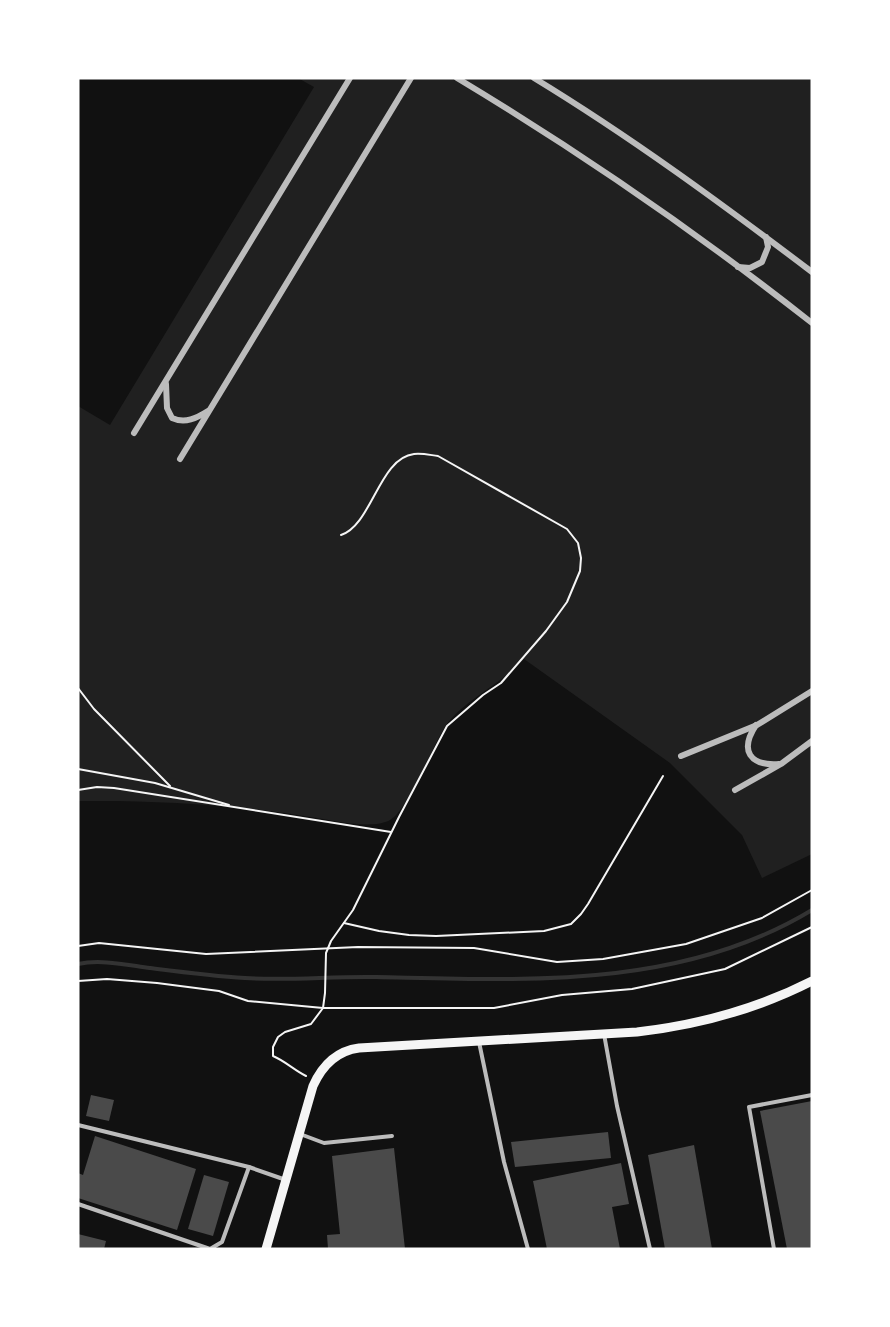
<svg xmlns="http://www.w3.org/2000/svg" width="890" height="1327" viewBox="0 0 890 1327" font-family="'PT Sans Narrow',sans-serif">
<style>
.green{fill:#202020}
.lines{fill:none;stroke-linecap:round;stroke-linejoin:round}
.stream{stroke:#333;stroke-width:4}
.building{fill:#4a4a4a}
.path{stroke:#f5f5f5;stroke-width:2}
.service{stroke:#bcbcbc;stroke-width:4}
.minor{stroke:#bcbcbc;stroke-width:6}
.secondary{stroke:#f5f5f5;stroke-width:9}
</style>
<rect width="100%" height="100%" fill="#111"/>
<!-- green -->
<path class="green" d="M 298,78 L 812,78 L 812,854 L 762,878 L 742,835 L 670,763 L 524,659 C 503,683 462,701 445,727 C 432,747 408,810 390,820 C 374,829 340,822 323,819 C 241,805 160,800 78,801 L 78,406 L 110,425 L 314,87 Z"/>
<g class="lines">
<!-- stream -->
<path class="stream" d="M 78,964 C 101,959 127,965 150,968 C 182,972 213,976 245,978 C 288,981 332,976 376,977 C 524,980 680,990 812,910"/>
</g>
<!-- building -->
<g class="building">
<path d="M 91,1095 L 114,1100 L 109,1121 L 86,1116 Z"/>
<path d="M 812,1101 L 812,1249 L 787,1249 L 760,1111 Z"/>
<path d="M 608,1132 L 611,1158 L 515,1167 L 511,1142 Z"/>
<path d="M 95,1136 L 196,1169 L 177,1230 L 78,1198 L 78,1173 L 83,1175 Z"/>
<path d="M 694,1145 L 712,1249 L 665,1249 L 648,1155 Z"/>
<path d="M 394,1148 L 405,1249 L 328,1249 L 327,1235 L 340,1234 L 332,1156 Z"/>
<path d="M 621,1163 L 629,1204 L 612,1207 L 620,1249 L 547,1249 L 533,1181 Z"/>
<path d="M 204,1175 L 229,1182 L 213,1236 L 188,1229 Z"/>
<path d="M 78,1234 L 106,1241 L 104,1249 L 78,1249 Z"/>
</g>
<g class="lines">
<!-- path -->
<g class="path">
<path d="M 78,688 L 94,709 L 170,786"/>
<path d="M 78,769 L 155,783 L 229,805"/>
<path d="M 78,790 L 97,787 L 114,788 L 391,832"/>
<path d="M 344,923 L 379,931 L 409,935 L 436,936 L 544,931 L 571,924 L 581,914 L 588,904 L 663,776"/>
<path d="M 78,946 L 99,943 L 206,954 L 358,947 L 474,948 L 557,962 L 603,959 L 686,944 L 762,918 L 812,890"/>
<path d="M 78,981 L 107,979 L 157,983 L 219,991 L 248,1001 L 323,1008 L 494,1008 L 562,995 L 632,989 L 725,969 L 812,927"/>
<path d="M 306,1076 C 294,1070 285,1061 273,1056 L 273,1047 L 278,1037 L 285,1032 L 311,1024 L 323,1008 L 325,993 L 326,953 L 331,941 L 353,910 L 399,817 L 447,726 L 483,695 L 501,683 L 546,631 L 567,602 L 580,571 L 581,558 L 578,543 L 567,529 L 438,456 C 430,455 422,453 414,454 C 379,458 372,525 341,535"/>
</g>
<!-- service -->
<g class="service">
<path d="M 604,1034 L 617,1106 L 650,1249"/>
<path d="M 479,1042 L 504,1162 L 528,1249"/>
<path d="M 78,1125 L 249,1167 L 286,1180"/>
<path d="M 300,1134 L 324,1143 L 392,1136"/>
<path d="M 78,1204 L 210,1249 L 222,1242 L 249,1167"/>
<path d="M 774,1249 L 749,1107 L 812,1095"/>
</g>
<!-- minor -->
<g class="minor">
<path d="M 457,78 C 580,152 699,234 812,323"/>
<path d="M 534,78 C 631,137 722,204 812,272"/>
<path d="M 738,267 L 750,268 L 762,262 L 768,247 L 766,237"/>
<path d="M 166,384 L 167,408 L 172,418 C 185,424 197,418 208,411"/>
<path d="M 134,433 L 350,78"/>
<path d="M 180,459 L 411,78"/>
<path d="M 756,725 C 739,751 750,766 779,764"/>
<path d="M 681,756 L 757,725 L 812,691"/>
<path d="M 735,790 L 781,764 L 812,741"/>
</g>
<!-- secondary -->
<path class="secondary" d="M 266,1249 L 313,1086 C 322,1066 336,1051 359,1048 L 637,1032 C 698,1025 757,1009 812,981"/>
</g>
<!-- border -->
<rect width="890" height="1327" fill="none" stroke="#ffffff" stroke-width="159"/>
</svg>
